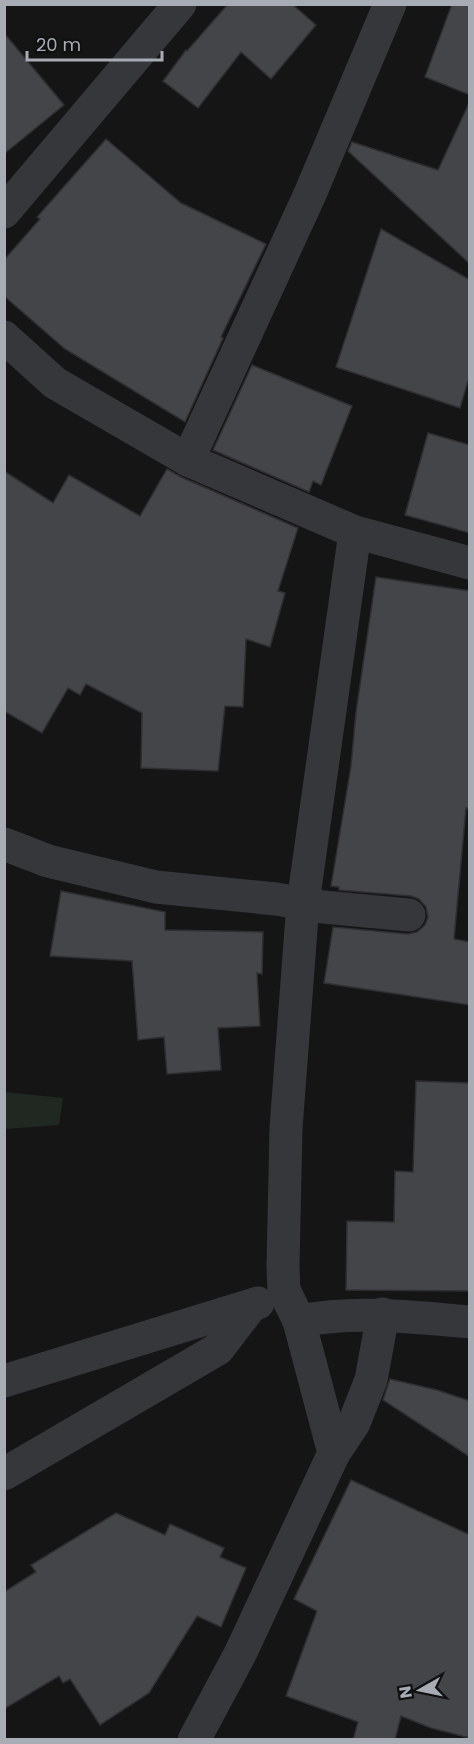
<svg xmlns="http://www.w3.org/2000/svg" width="474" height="1744" viewBox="0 0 474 1744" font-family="Poppins,sans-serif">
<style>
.green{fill:#212822}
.building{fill:#444549;stroke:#2f2f32;stroke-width:1.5}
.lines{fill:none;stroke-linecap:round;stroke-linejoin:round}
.minor{stroke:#36373b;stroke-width:33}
</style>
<rect width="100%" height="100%" fill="#151516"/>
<!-- green -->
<path class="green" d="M 5,1092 L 63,1098 L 59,1125 L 5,1129 Z"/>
<!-- building -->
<g class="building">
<path d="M 228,4 L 292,4 L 316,25 L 271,79 L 241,52 L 198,108 L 163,81 L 186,50 L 187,51 Z"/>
<path d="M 452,4 L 470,4 L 470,95 L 425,77 Z"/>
<path d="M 4,33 L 64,105 L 4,154 Z"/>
<path d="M 470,101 L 470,264 L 348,151 L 352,142 L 438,170 Z"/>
<path d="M 106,139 L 181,203 L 266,244 L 221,337 L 223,338 L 185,422 L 65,349 L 4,296 L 4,260 L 40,219 L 37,217 Z"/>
<path d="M 381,229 L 470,280 L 470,374 L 460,408 L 336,367 Z"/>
<path d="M 252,365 L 352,406 L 321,485 L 313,481 L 309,492 L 213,450 Z"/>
<path d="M 428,433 L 470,445 L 470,533 L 405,515 Z"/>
<path d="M 167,469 L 181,477 L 298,528 L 278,591 L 285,593 L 270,647 L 246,639 L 243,707 L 225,706 L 218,771 L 141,768 L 142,713 L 86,684 L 80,695 L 68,688 L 42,733 L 4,711 L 4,471 L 53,503 L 69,475 L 140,516 Z"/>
<path d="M 376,577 L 470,591 L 470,809 L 466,808 L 454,939 L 470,942 L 470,1005 L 324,983 L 333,927 L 408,934 L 417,932 L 425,925 L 428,917 L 426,907 L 419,899 L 411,896 L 339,890 L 339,887 L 331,886 L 351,766 L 356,712 Z"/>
<path d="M 61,891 L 165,912 L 165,930 L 263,932 L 262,974 L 257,973 L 260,1026 L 218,1028 L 221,1070 L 167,1074 L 164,1037 L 138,1040 L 132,961 L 50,956 Z"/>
<path d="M 416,1081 L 470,1083 L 470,1291 L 346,1290 L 347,1221 L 394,1222 L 395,1171 L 413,1172 Z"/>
<path d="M 390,1379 L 437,1390 L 470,1401 L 470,1457 L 383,1400 Z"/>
<path d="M 351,1480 L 470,1535 L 470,1738 L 431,1728 L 401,1716 L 395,1740 L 353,1740 L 358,1722 L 286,1696 L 317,1611 L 294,1599 Z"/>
<path d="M 116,1513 L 165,1535 L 170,1524 L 224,1548 L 220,1557 L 246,1568 L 221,1627 L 197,1616 L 149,1693 L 100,1725 L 70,1679 L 63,1683 L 59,1676 L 4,1709 L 4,1592 L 36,1572 L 31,1565 Z"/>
</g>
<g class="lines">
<!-- minor -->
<g class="minor">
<path d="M 4,212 L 180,4"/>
<path d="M 4,337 L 55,383 L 188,460 L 355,532 L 470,563"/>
<path d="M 188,460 L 310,194 L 390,4"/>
<path d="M 4,844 L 48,861 L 156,887 L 276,899 L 323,907 L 409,915"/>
<path d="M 299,1321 C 356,1310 412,1317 470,1322"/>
<path d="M 4,1381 L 258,1303"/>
<path d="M 334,1453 L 354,1423 L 371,1380 L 383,1314"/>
<path d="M 4,1474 L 218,1349 L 251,1306"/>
<path d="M 194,1740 L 240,1654 L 334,1453 L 299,1321 L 284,1290 L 283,1266 L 286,1128 L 303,903 L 355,532"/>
</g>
</g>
<!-- border -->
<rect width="474" height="1744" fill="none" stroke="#a8acb5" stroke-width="12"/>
<!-- north arrow -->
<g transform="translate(420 1690) rotate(261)" stroke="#101011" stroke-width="4.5" paint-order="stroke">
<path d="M0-4.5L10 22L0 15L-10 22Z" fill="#a8acb5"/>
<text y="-9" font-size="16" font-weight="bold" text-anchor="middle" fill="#a8acb5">N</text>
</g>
<!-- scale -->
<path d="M27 51v9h135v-9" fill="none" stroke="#a8acb5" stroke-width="3"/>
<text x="36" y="51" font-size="18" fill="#a8acb5" stroke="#101011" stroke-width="4.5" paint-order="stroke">20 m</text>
</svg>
